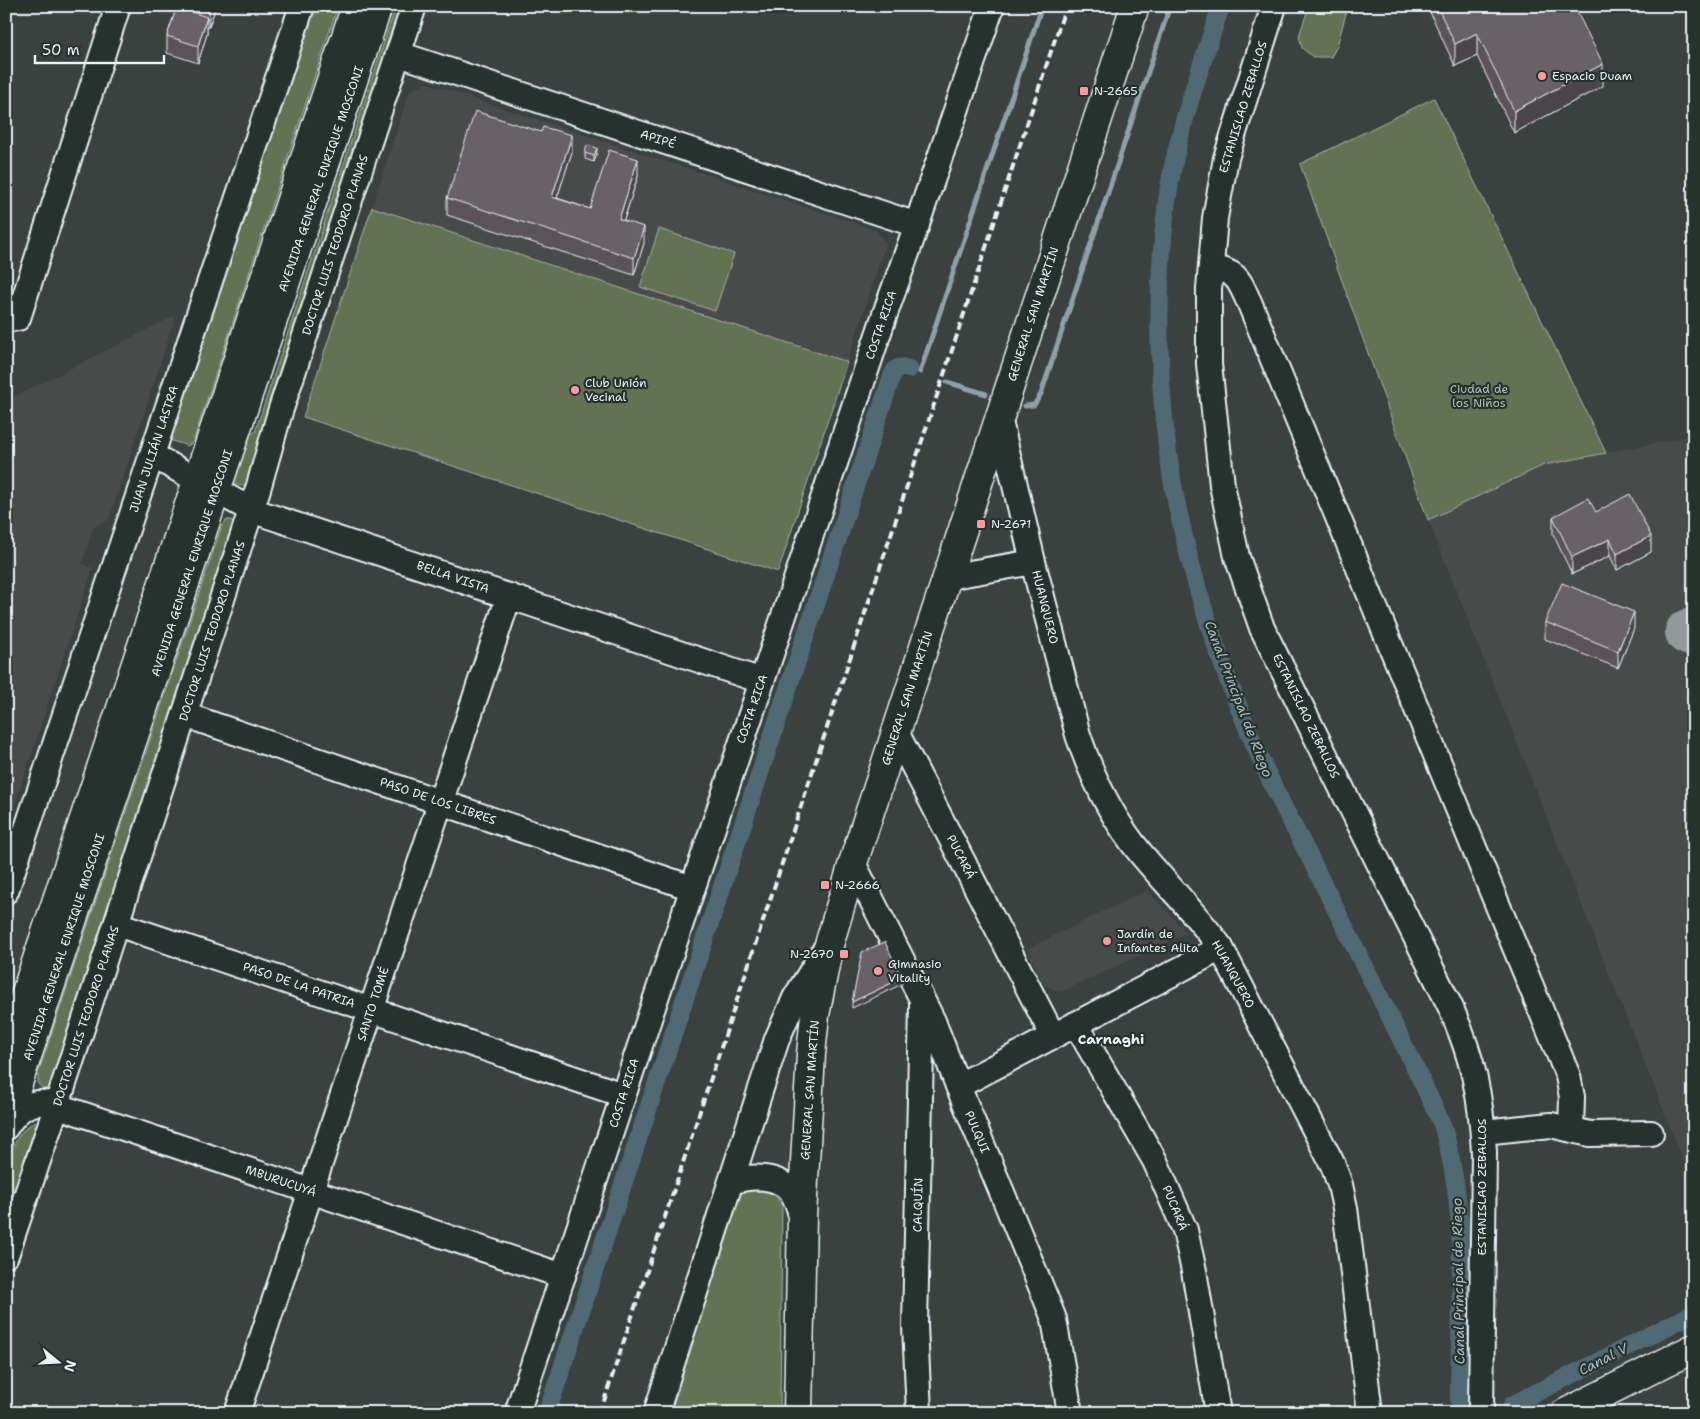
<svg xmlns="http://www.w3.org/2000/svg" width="1700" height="1419" viewBox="0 0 1700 1419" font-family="'Shantell Sans',sans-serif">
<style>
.built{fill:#484b4b}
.green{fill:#647253;stroke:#a6b2a6}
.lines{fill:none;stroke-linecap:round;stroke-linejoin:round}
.stream{stroke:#8ca1a9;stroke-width:5}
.canal{stroke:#4f6b75;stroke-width:18}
.taxiway{stroke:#91999c;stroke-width:46}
.minor-casing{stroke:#e8f1f8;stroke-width:28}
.major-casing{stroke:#e8f1f8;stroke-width:31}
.highway-casing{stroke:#e8f1f8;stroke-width:31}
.minor{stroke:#26332d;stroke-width:24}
.major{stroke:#26332d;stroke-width:28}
.highway{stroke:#26332d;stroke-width:28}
.rail{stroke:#e8f1f8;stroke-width:4;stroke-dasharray:8 4;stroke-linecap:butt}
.wall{fill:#5b5359;stroke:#e8f1f8}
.shaded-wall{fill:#4a4449;stroke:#e8f1f8}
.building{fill:#6a6168;stroke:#e8f1f8}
.poi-dot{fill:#ff9aa2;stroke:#26332d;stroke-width:2}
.labels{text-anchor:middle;stroke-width:4.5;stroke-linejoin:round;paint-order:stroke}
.poi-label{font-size:12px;fill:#e8f1f8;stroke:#26332d;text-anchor:start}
.street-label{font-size:12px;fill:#e8f1f8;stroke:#26332d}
.park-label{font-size:12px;fill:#b3beb6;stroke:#26332d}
.water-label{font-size:14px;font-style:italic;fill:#abbbc4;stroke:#26332d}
.neighbourhood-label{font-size:14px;font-weight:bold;fill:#e8f1f8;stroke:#26332d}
</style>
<rect width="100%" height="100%" fill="#3a413f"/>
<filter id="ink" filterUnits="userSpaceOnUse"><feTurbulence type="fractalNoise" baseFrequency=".02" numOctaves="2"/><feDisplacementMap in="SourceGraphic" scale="10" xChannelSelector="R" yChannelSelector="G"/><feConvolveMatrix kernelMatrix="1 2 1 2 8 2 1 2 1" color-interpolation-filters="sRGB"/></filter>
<g filter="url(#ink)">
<!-- built -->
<g class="built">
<path d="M 426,83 L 876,230 L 886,243 L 847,362 L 372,207 L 409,92 Z"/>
<path d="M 176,315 L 109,520 L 93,527 L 82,564 L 93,568 L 6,831 L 6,401 Z"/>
<path d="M 1694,435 L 1694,1187 L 1428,520 L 1544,465 Z"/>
<path d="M 1147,890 L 1187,933 L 1061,992 L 1044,985 L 1027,949 Z"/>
</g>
<!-- green -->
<g class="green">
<path d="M 313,6 L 338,6 L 193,442 L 188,446 L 172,441 L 170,436 Z"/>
<path d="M 396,6 L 408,6 L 248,483 C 242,488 236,486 232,480 L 243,438 L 255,432 Z"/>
<path d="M 1309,6 L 1348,6 L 1337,46 L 1331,57 L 1313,57 L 1302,48 L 1299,36 Z"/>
<path d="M 1434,98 L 1606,453 L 1544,465 L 1428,520 L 1300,164 Z"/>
<path d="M 372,207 L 847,362 L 778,572 L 303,417 Z"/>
<path d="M 659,229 L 734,254 L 715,311 L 640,287 Z"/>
<path d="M 227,520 L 231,520 L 236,523 L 50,1089 L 43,1089 L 38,1084 L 38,1074 L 222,525 Z"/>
<path d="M 35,1122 L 39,1122 L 6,1233 C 6,1201 0,1137 35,1122 Z"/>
<path d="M 757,1186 C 771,1191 776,1192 782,1207 L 780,1413 L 664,1413 L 737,1197 L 742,1191 Z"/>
</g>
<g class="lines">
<!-- stream -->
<g class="stream">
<path d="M 920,372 L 1042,6"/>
<path d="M 947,382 L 986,394"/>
<path d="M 1025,406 L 1034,405 L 1041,394 L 1170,6"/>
<path d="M 1454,1413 L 1454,1398 L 1459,1393"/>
</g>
<!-- canal -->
<g class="canal">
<path d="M 1221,6 C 1200,70 1176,134 1167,201 C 1155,293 1157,394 1173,485 C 1190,577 1220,666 1257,751 C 1273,788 1292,823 1310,858 C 1354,946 1400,1034 1442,1124 C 1469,1213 1460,1301 1459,1393 L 1460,1413"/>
<path d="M 1512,1405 L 1694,1313"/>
<path d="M 547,1413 L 892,376 C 895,367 900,366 909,369"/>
</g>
<!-- taxiway -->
<path class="taxiway" d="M 1688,632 L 1694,631"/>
<defs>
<g id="minor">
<path d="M 1274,6 L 1226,158 L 1215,218 L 1209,289 L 1209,364 L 1222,485 L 1237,557 L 1262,628 L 1450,1006 C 1473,1058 1481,1095 1484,1152 L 1481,1413"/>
<path d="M 399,54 L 917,225"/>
<path d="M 1211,267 C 1239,273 1238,279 1250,304 L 1568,1076 L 1572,1097 L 1571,1129"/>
<path d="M 6,320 L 18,318 L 118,6"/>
<path d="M 999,417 L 1033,562 L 1078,735 C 1092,777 1113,820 1142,855 C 1168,886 1197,915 1221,948 L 1333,1165 L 1340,1185 L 1345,1208 L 1370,1413"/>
<path d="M 152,455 L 251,510 L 762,681"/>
<path d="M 947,577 L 1033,562"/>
<path d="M 185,715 L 692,888"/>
<path d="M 896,732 L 1053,1036"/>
<path d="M 853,863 L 933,1021 L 958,1086 L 1046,1299 L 1054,1319 L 1070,1413"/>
<path d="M 6,891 L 302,6"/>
<path d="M 117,924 L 623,1095"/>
<path d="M 1076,1024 L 1155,1161 L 1185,1230 L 1194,1271 L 1218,1413"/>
<path d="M 958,1086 L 1221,948"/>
<path d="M 6,1127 C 17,1109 31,1099 52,1104 L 563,1276"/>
<path d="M 1483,1132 L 1551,1125 L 1590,1134 L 1651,1133"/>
<path d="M 731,1182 C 750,1175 780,1174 793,1194 C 797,1201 799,1209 802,1216"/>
<path d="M 6,1255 L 57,1105 L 258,489 L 280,412 L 414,6"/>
<path d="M 237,1413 L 509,596"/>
<path d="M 517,1413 L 886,311 L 907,253 L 992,6"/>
<path d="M 656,1413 L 777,1039 L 795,998 L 826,948"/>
<path d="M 919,1413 L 915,1325 L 922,1005"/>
</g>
<g id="major">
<path d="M 798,1413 L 802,1216 L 811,1054 L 815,1015 L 829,945 L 853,863 L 1135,6"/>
<path d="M 1565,1413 L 1694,1348"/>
</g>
<g id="highway">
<path d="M 6,1052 L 356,6"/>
<path d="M 6,1119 L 378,6"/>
</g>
</defs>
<!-- minor casing -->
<use href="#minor" class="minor-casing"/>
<!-- major casing -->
<use href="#major" class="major-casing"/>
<!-- highway casing -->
<use href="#highway" class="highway-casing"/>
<!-- minor -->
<use href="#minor" class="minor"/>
<!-- major -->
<use href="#major" class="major"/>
<!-- highway -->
<use href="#highway" class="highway"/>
<!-- rail -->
<path class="rail" d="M 600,1413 L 1066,6"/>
</g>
<!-- wall -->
<g class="wall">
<path d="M 177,6 L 216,6 L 209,27 L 207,27 L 207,34 L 198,63 L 167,53 L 167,36 Z"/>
<path d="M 1427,6 L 1574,6 L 1603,86 L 1514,133 L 1477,56 L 1455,66 Z"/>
<path d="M 572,152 L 557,198 L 590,209 L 638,176 L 624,220 L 644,243 L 634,275 L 447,215 L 447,198 Z"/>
<path d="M 585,153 L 597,154 L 594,162 L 585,159 Z"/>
<path d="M 1596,512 L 1651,552 L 1617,570 L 1610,556 L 1572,574 L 1553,534 L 1553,517 Z"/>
<path d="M 1545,622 L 1634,628 L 1618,668 L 1545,639 Z"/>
</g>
<!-- shaded-wall -->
<g class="shaded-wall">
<path d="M 211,6 L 216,6 L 209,27 L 209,11 Z"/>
<path d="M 207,17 L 207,34 L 198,63 L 198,46 Z"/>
<path d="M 1477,33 L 1477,56 L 1455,66 L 1455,44 Z"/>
<path d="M 1603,64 L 1603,86 L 1514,133 L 1514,111 Z"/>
<path d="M 572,135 L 572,152 L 552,213 L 552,197 Z"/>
<path d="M 597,148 L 597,154 L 594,162 L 594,156 Z"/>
<path d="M 638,159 L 638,176 L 619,235 L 619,219 Z"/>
<path d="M 644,227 L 644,243 L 634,275 L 634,258 Z"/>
<path d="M 1651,536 L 1651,552 L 1617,570 L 1617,554 Z"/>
<path d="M 1610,539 L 1610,556 L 1572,574 L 1572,557 Z"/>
<path d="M 1634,612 L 1634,628 L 1618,668 L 1618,651 Z"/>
<path d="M 902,978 L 902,984 L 852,1008 L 852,1002 Z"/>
</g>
<!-- building -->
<g class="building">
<path d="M 177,6 L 189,6 L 188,11 L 207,17 L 198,46 L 167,36 Z"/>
<path d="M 195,6 L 211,6 L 209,11 Z"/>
<path d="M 1437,6 L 1574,6 L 1603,64 L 1514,111 L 1477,33 L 1455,44 Z"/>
<path d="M 475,111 L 541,132 L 543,127 L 572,135 L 552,197 L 590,209 L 609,150 L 638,159 L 619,219 L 644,227 L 634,258 L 447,198 Z"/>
<path d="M 587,145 L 597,148 L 594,156 L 585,153 Z"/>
<path d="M 1630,494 L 1651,536 L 1617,554 L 1610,539 L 1572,557 L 1553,517 L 1588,498 L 1596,512 Z"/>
<path d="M 1562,583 L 1634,612 L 1618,651 L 1545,622 Z"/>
<path d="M 885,942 L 902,978 L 852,1002 L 862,952 Z"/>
</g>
</g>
<!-- markers -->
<g class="poi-dot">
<circle cx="1542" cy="76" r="5"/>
<rect x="1079" y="86" width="10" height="10" rx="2.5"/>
<circle cx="575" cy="390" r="5"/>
<rect x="976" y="519" width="10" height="10" rx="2.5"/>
<rect x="820" y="880" width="10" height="10" rx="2.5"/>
<circle cx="1107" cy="941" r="5"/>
<rect x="839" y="949" width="10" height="10" rx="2.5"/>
<circle cx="878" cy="971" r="5"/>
</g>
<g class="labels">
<!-- poi labels -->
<g class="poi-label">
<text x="1552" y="80">Espacio Duam</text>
<text x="1094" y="95">N-2665</text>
<text x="585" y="387">Club Unión<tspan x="585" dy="14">Vecinal</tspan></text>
<text x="991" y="528">N-2671</text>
<text x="835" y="889">N-2666</text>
<text x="1117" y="938">Jardín de<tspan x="1117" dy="14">Infantes Alita</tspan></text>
<text x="834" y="958" text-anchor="end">N-2670</text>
<text x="888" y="968">Gimnasio<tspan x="888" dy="14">Vitality</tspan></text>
</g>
<!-- street labels -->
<g class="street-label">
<text transform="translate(1243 107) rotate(-73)" y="4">ESTANISLAO ZEBALLOS</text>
<text transform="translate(658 139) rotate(18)" y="4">APIPÉ</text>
<text transform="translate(321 179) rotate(-71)" y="4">AVENIDA GENERAL ENRIQUE MOSCONI</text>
<text transform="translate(335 245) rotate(-72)" y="4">DOCTOR LUIS TEODORO PLANAS</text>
<text transform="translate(1033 314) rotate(-72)" y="4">GENERAL SAN MARTÍN</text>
<text transform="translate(881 325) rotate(-71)" y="4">COSTA RICA</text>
<text transform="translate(154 449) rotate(-72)" y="4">JUAN JULIÁN LASTRA</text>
<text transform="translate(192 563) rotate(-72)" y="4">AVENIDA GENERAL ENRIQUE MOSCONI</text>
<text transform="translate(453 577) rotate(19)" y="4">BELLA VISTA</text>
<text transform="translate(1045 607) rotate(76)" y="4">HUANQUERO</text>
<text transform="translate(212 631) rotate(-72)" y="4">DOCTOR LUIS TEODORO PLANAS</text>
<text transform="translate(907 698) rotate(-72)" y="4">GENERAL SAN MARTÍN</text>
<text transform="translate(752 709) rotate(-71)" y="4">COSTA RICA</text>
<text transform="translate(1306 716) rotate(64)" y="4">ESTANISLAO ZEBALLOS</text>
<text transform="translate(438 801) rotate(19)" y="4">PASO DE LOS LIBRES</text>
<text transform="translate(961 857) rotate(63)" y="4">PUCARÁ</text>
<text transform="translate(64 947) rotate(-72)" y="4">AVENIDA GENERAL ENRIQUE MOSCONI</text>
<text transform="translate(1233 974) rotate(61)" y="4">HUANQUERO</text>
<text transform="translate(299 985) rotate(19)" y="4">PASO DE LA PATRIA</text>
<text transform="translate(373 1004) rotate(-72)" y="4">SANTO TOMÉ</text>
<text transform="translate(86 1016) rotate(-72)" y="4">DOCTOR LUIS TEODORO PLANAS</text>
<text transform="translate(810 1090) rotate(-86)" y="4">GENERAL SAN MARTÍN</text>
<text transform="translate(624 1093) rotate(-72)" y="4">COSTA RICA</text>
<text transform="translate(977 1132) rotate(67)" y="4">PULQUI</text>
<text transform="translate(281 1181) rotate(19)" y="4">MBURUCUYÁ</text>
<text transform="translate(1482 1187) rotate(-90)" y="4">ESTANISLAO ZEBALLOS</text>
<text transform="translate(918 1205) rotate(-89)" y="4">CALQUÍN</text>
<text transform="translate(1175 1208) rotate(68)" y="4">PUCARÁ</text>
</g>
<!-- park labels -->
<g class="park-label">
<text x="1479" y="393">Ciudad de<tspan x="1479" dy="14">los Niños</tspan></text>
</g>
<!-- water labels -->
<g class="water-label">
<text transform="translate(1239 699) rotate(69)" y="5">Canal Principal de Riego</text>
<text transform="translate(1458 1281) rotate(-91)" y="5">Canal Principal de Riego</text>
<text transform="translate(1603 1359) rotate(-27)" y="5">Canal V</text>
</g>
<!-- neighbourhood labels -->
<g class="neighbourhood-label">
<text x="1111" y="1044">Carnaghi</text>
</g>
</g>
<!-- margin -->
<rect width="1700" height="1419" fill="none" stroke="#26332d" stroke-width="25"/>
<rect x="12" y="12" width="1675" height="1394" fill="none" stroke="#e8f1f8" stroke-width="2" filter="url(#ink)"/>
<!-- north arrow -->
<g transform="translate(58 1362) rotate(108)" stroke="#26332d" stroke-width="4" paint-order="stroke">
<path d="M0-4L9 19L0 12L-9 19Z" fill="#e8f1f8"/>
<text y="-8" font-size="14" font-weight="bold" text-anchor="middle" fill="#e8f1f8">N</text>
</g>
<!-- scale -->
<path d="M35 55v8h129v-8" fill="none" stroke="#e8f1f8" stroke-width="2.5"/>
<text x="42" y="55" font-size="15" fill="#e8f1f8" stroke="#26332d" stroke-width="4" paint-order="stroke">50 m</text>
</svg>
